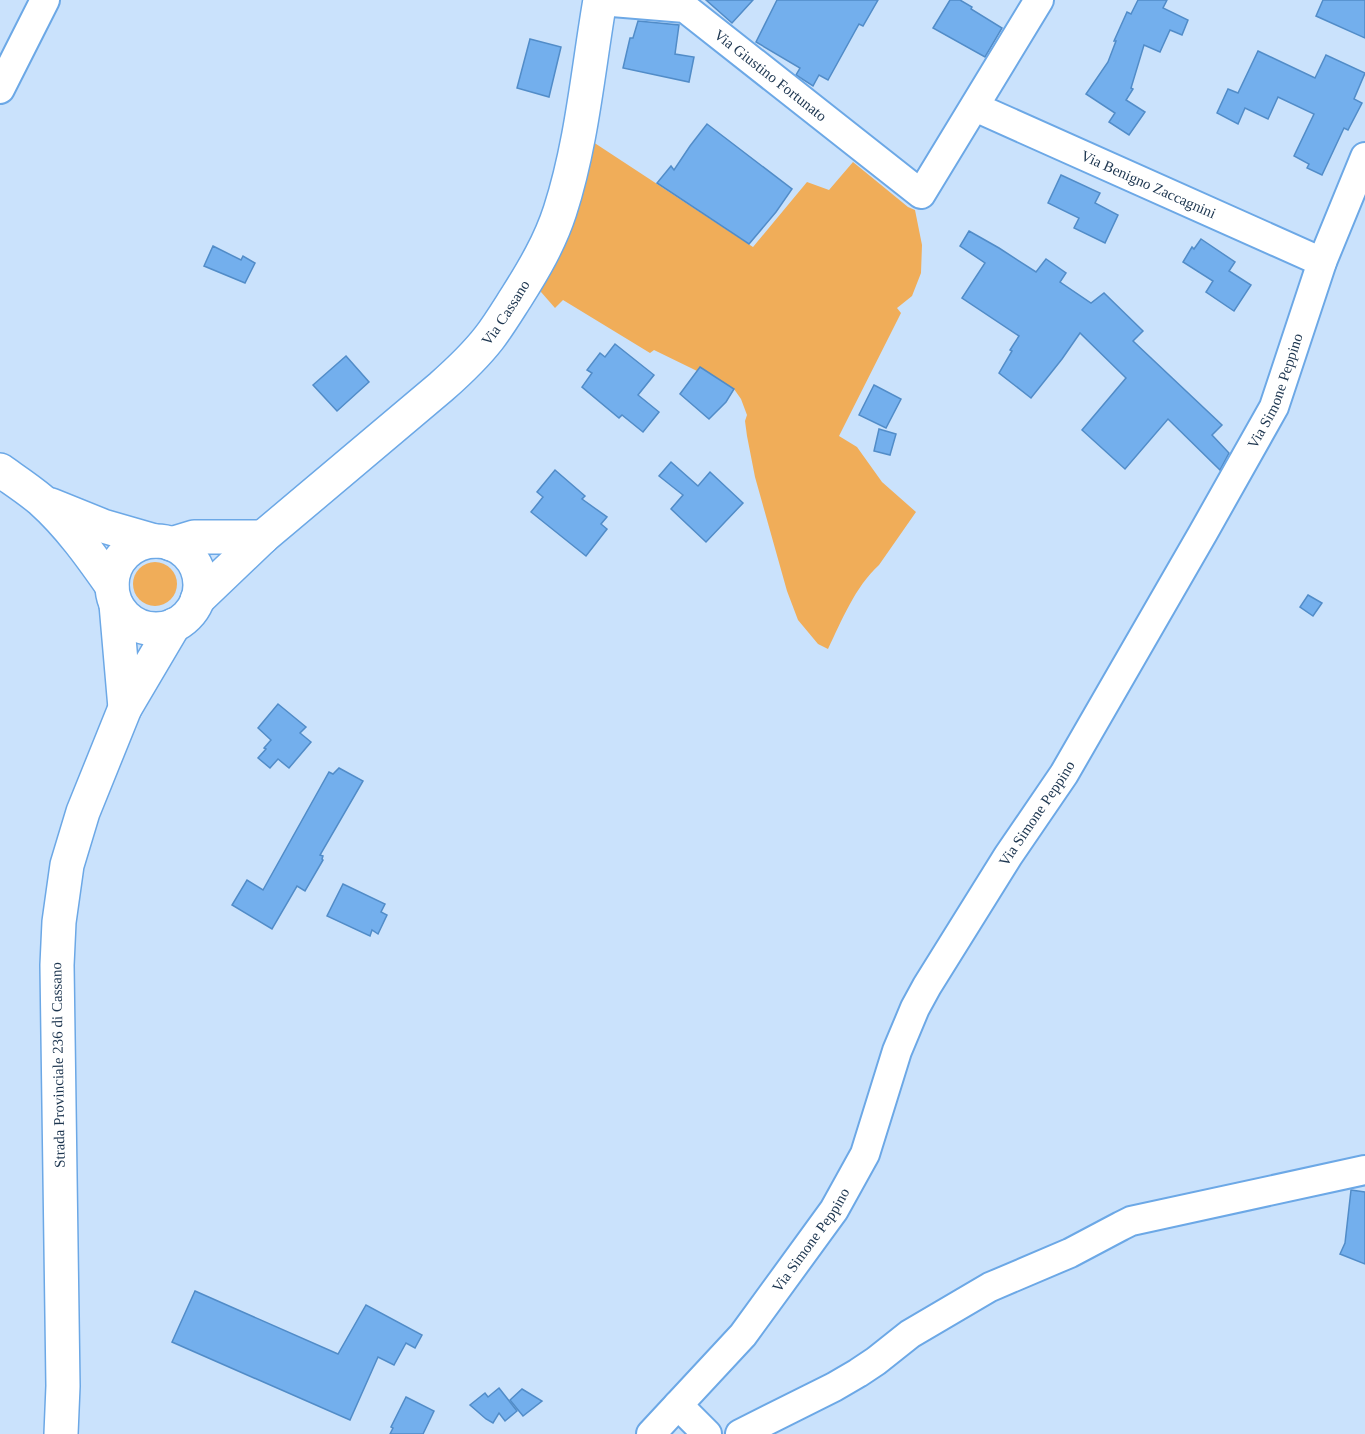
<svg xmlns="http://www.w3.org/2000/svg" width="1365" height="1434" viewBox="0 0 1365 1434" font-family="'Times New Roman',serif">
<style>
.green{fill:#f0ad59}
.building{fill:#73afed;stroke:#518cc8;stroke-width:1.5}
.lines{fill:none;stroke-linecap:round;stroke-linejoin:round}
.minor-casing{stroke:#6ca8e6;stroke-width:32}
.major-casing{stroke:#6ca8e6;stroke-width:36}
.minor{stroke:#fff;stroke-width:28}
.major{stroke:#fff;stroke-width:33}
.labels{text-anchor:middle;stroke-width:6;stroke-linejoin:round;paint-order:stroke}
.street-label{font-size:15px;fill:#1c354f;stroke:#fff}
</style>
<rect width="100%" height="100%" fill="#cae2fc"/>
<!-- green -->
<g class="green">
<path d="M 590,140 L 753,247 L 807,182 L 829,190 L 853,162 L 908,207 L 915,210 L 922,245 L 921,273 L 912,296 L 897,308 L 901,313 L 839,436 L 857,447 L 882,482 L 916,512 L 879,565 C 855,587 842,620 828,649 L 818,644 L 798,620 L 787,591 L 755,477 L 747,436 L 745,421 L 747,415 L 741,399 L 734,389 L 654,350 L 650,353 L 563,300 L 555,308 L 541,292 L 539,277 Z"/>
<circle cx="155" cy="584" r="22"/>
</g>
<!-- building -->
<g class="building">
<path d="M 706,0 L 753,0 L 732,23 Z"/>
<path d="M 777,0 L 878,0 L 863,26 L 859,24 L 828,80 L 819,75 L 813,86 L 796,75 L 800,68 L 756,42 Z"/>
<path d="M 950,0 L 960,0 L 972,7 L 971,9 L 1002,28 L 985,57 L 933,28 Z"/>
<path d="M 1138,0 L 1167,0 L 1163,8 L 1188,20 L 1182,35 L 1170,30 L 1160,52 L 1144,45 L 1131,88 L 1133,89 L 1126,100 L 1145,112 L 1129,135 L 1109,122 L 1115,113 L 1086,94 L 1108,62 L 1116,41 L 1114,41 L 1127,12 L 1131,14 Z"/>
<path d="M 1323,0 L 1365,0 L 1365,38 L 1316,16 Z"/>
<path d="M 638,21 L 679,25 L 675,54 L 694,57 L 689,82 L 623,68 L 630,38 L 633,38 Z"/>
<path d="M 530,39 L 561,47 L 549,97 L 517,88 Z"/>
<path d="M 1258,51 L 1315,78 L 1326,55 L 1365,73 L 1354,99 L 1362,103 L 1348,130 L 1344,128 L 1322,175 L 1307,168 L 1309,164 L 1294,156 L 1314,114 L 1278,97 L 1268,119 L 1245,108 L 1238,124 L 1217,113 L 1228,89 L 1238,93 Z"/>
<path d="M 707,124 L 792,189 L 776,212 L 749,244 L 657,183 L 671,166 L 674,170 L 690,146 Z"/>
<path d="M 1061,175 L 1100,193 L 1095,203 L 1118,215 L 1105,243 L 1074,228 L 1079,218 L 1048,203 Z"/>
<path d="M 969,231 L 999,248 L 1036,272 L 1046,259 L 1066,273 L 1060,282 L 1091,303 L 1104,293 L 1143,331 L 1133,341 L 1222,425 L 1212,435 L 1229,453 L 1220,470 L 1168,419 L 1125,469 L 1082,430 L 1126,378 L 1080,333 L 1062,359 L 1031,398 L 999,373 L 1012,351 L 1010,350 L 1019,336 L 962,298 L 985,263 L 960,246 Z"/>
<path d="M 1201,239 L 1235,262 L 1229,271 L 1251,285 L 1234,311 L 1206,292 L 1213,281 L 1183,262 L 1192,247 L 1194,249 Z"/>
<path d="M 213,246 L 241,260 L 243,256 L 255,263 L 245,283 L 204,266 Z"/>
<path d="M 615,344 L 654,375 L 638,395 L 659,412 L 643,432 L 622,415 L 619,418 L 582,387 L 592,373 L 587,370 L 600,353 L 605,357 Z"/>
<path d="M 346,356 L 369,382 L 337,411 L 313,385 Z"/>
<path d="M 700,367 L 734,389 L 726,402 L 709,419 L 680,394 Z"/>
<path d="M 874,385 L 901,399 L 886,428 L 859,415 Z"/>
<path d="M 879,429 L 896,434 L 890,455 L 874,451 Z"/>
<path d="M 671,462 L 698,486 L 710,472 L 743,503 L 706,542 L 671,509 L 683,495 L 659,476 Z"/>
<path d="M 555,470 L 585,496 L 582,499 L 607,517 L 601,524 L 607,529 L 586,556 L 531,512 L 543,497 L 537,492 Z"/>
<path d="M 1308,595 L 1322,603 L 1313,616 L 1300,607 Z"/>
<path d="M 278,704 L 306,727 L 300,733 L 311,742 L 289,768 L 278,759 L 270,768 L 258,758 L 266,749 L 264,748 L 271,740 L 258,728 Z"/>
<path d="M 339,768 L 363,781 L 320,855 L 323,856 L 322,859 L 323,860 L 305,891 L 297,886 L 272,929 L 232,905 L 247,880 L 263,890 L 329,772 L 333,774 Z"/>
<path d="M 343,884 L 385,904 L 381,912 L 387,915 L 378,934 L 372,930 L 370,936 L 327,916 Z"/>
<path d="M 1351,1190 L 1365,1192 L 1365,1264 L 1340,1254 L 1345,1243 Z"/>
<path d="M 195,1291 L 338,1354 L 366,1305 L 422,1335 L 415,1348 L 406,1343 L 394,1365 L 378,1357 L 350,1420 L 172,1342 Z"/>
<path d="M 499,1388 L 517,1411 L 505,1421 L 499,1413 L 493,1423 L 486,1419 L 470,1405 L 485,1393 L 488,1397 Z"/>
<path d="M 522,1389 L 542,1401 L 523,1416 L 510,1400 Z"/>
<path d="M 406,1397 L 434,1411 L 423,1434 L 390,1434 L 393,1428 L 391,1427 Z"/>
</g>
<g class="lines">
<defs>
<g id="minor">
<path id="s1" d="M 600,1 L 685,8 L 921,194 L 1039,0"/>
<path d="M 0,89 L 45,0"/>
<path id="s2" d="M 975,107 L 1322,262"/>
<path d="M 678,1405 L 707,1434"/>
<path id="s3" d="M 651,1434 L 743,1335 L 834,1210 L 865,1154 L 897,1051 L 915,1008 L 927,986 L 1008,856 L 1064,774 L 1203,533 L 1274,407 L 1322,262 L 1365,157"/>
<path d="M 740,1434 L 834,1387 L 858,1373 L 876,1361 L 910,1334 L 990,1287 L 1070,1253 L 1121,1226 L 1131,1221 L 1365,1170"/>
</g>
<g id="major">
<path d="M 0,470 C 14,480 28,489 41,500 C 69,525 91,556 112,586"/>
<path d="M 51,505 L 103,526 L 155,541"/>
<circle cx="156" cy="585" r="44"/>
<path d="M 171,544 L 194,537 L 263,537"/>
<path id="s4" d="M 197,600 L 263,537 L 441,387 C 458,372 475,356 489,338 C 499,325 508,310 517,296 C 534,269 550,242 560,211 C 582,143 588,70 600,0"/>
<path d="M 116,604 L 125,708"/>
<path d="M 61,1434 L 63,1386 L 57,965 L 59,922 L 67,865 L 83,812 L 125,708 L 174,625"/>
</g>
</defs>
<!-- minor casing -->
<use href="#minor" class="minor-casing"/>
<!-- major casing -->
<use href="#major" class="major-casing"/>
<!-- minor -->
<use href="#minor" class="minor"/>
<!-- major -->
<use href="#major" class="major"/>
</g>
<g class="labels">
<!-- street labels -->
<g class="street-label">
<text dy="5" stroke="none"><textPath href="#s1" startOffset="194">Via Giustino Fortunato</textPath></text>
<text dy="5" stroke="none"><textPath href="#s2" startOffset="190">Via Benigno Zaccagnini</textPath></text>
<text dy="5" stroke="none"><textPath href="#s4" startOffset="423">Via Cassano</textPath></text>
<text dy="5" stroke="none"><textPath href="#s3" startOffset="1224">Via Simone Peppino</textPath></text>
<text dy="5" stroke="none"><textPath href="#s3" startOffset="738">Via Simone Peppino</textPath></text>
<text transform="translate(58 1065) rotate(-91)" y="5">Strada Provinciale 236 di Cassano</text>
<text dy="5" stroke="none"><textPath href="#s3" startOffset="252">Via Simone Peppino</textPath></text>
</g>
</g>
</svg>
